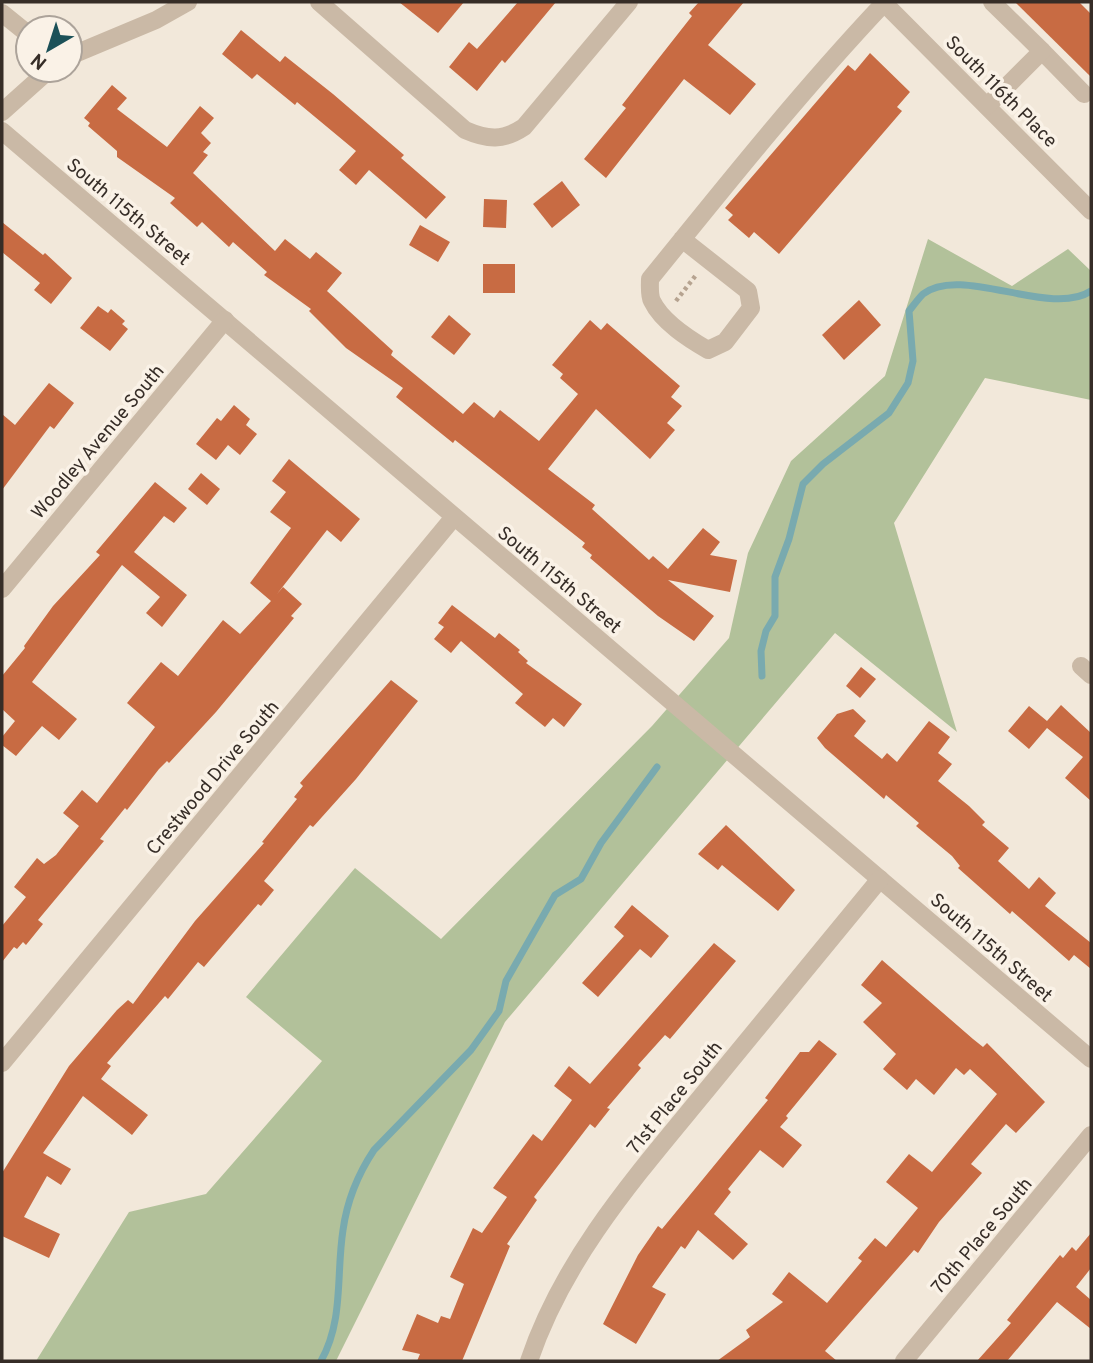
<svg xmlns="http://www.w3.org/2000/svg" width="1093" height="1363" viewBox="0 0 1093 1363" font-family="Overpass,sans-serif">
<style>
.green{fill:#b2c19a}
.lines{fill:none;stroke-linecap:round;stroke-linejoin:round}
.stream{stroke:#79aaaf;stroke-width:7}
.building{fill:#c86b43}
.path{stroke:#b6a390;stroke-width:4.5;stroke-dasharray:3.5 3.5;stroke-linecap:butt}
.minor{stroke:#cab9a6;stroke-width:18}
.labels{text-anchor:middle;stroke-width:7;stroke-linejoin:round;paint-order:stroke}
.street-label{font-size:19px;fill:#362d27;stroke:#faf2e7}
</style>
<rect width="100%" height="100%" fill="#f2e8da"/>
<!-- green -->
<path class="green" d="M 928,239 L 1012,286 L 1068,249 L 1091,271 L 1091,400 L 985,378 L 894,523 L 957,732 L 835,633 L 505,1022 L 336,1361 L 36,1361 L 129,1212 L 206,1194 L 322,1061 L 246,997 L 355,868 L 441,939 L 652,726 L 729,638 L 748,553 L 791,461 L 885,376 Z"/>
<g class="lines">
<!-- stream -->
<g class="stream">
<path d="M 762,676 L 761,651 L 766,631 L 775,616 L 775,577 L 789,539 L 803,484 L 823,464 L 889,413 L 908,383 L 913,361 L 909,311 C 913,306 918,299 923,294 C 961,264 1050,318 1091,291"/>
<path d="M 321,1361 C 344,1320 336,1274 343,1230 C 347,1201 358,1174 374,1150 L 471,1050 L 499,1011 L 506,981 L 555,895 L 581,879 L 601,843 L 657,767"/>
</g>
</g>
<!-- building -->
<g class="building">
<path d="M 399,2 L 464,2 L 438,33 Z"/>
<path d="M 518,2 L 556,2 L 505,63 L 502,60 L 477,91 L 449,67 L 469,42 L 477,49 Z"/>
<path d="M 699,2 L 744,2 L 708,45 L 756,84 L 730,115 L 684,79 L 606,178 L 584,159 L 626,108 L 622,105 L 692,16 L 689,13 Z"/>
<path d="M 1015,2 L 1079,2 L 1091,14 L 1091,77 Z"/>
<path d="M 241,30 L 280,62 L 285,56 L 333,94 L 404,155 L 401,158 L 446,197 L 426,219 L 369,170 L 356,185 L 339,170 L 356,151 L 297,102 L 295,105 L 257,74 L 252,79 L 222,54 Z"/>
<path d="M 870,53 L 910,92 L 897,107 L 902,111 L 779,254 L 754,232 L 749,238 L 728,220 L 733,215 L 725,208 L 848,65 L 855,71 Z"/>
<path d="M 112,85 L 127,98 L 117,109 L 167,147 L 200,106 L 214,118 L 201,133 L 211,143 L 203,152 L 208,155 L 193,173 L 275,251 L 285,239 L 310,259 L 316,252 L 342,273 L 327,291 L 393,351 L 391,355 L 463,414 L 474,402 L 494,418 L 500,410 L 539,441 L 578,394 L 560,378 L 563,374 L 552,365 L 590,320 L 601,330 L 607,323 L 680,386 L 671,397 L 682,406 L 667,423 L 675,430 L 650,459 L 596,409 L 548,469 L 595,505 L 592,509 L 649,560 L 653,556 L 668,569 L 703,528 L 720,542 L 710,555 L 737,560 L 730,592 L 668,580 L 714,616 L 694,641 L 658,616 L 590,558 L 592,555 L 582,547 L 585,543 L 455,440 L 453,443 L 396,397 L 403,388 L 346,348 L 309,311 L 311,309 L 264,275 L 267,272 L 233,242 L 229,247 L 202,222 L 197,227 L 170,203 L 175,198 L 117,157 L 117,151 L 88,126 L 90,123 L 84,118 Z"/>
<path d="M 562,181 L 580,205 L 552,228 L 533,204 Z"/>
<path d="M 484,199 L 507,200 L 506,228 L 483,227 Z"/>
<path d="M 2,222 L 43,255 L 45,253 L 72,278 L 51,304 L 34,290 L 40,283 L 2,252 Z"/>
<path d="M 420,225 L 450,242 L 438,262 L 409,245 Z"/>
<rect x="483" y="264" width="32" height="29"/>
<path d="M 859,300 L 881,325 L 844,360 L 822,335 Z"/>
<path d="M 98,306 L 108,313 L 111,309 L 125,321 L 122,324 L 128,329 L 110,351 L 80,328 Z"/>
<path d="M 449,315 L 471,334 L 454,355 L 431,337 Z"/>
<path d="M 49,383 L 74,403 L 54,429 L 50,426 L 2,490 L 2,414 L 15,425 Z"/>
<path d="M 234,405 L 250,419 L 246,425 L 257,434 L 240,455 L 228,445 L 216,460 L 196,444 L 217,418 L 221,421 Z"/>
<path d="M 289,459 L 360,519 L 341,542 L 327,530 L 277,594 L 283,587 L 302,604 L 291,616 L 294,618 L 216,712 L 169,763 L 167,761 L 159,769 L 127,810 L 125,808 L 100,839 L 104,841 L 38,920 L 43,924 L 26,945 L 23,942 L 17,949 L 14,947 L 2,962 L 2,926 L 26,897 L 14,887 L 37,858 L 44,864 L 56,855 L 79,826 L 63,813 L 82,790 L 97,803 L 155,727 L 127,703 L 161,662 L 178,676 L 223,620 L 240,634 L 271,601 L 250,583 L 291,528 L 270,512 L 286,492 L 272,481 Z"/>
<path d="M 201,473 L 220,489 L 207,505 L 188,489 Z"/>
<path d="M 155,482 L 187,508 L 174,523 L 164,516 L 134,552 L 187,595 L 162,627 L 146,613 L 160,597 L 122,565 L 32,682 L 77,719 L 59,740 L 42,726 L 16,756 L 2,745 L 2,737 L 15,721 L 2,709 L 2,676 L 25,648 L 24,646 L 53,606 L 100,555 L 96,552 Z"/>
<path d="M 452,605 L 495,638 L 499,633 L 520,650 L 518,652 L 528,661 L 526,663 L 582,704 L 564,727 L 553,718 L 545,727 L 515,703 L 523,694 L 461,641 L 451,653 L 434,639 L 444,627 L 438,623 Z"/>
<path d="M 861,667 L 876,679 L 860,698 L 846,686 Z"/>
<path d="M 391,680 L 418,701 L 356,779 L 313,827 L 310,825 L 264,881 L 274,890 L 261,906 L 258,904 L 204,967 L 198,962 L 168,999 L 165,996 L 107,1063 L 111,1066 L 101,1079 L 148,1115 L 132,1135 L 83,1096 L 43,1153 L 71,1169 L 61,1185 L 47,1176 L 24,1217 L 60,1234 L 49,1258 L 2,1236 L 2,1173 L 69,1066 L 117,1010 L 128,1000 L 133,1004 L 195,921 L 264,843 L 262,842 L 297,799 L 294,797 L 303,786 L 300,783 Z"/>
<path d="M 1061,705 L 1091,733 L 1091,801 L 1065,778 L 1083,757 L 1047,728 L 1029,749 L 1008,731 L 1029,706 L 1047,721 Z"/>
<path d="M 853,709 L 866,721 L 854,736 L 882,759 L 887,753 L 897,762 L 929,721 L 950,737 L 938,753 L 952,764 L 938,781 L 969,806 L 985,822 L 982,825 L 1009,848 L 998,861 L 1029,889 L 1039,877 L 1056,893 L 1045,906 L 1091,943 L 1091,969 L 1074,955 L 1069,961 L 1012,911 L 1010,914 L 958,868 L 960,866 L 952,856 L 916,826 L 919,823 L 886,795 L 884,799 L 825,748 L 817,738 L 837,714 Z"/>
<path d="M 726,825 L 795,890 L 778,911 L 722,865 L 718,870 L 698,854 Z"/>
<path d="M 632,905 L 669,936 L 651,958 L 640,949 L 598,997 L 582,983 L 624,936 L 614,927 Z"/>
<path d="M 714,943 L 736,961 L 670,1039 L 665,1035 L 638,1065 L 641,1068 L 607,1108 L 610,1109 L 595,1128 L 590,1124 L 534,1197 L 537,1200 L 507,1244 L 510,1246 L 462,1361 L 417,1361 L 420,1354 L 402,1350 L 417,1314 L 438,1323 L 441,1316 L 450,1319 L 464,1284 L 450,1277 L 473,1228 L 482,1233 L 507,1197 L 493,1188 L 533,1134 L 542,1141 L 572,1100 L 554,1086 L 569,1066 L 590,1084 Z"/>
<path d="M 882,960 L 973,1039 L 983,1047 L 987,1043 L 1045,1102 L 1016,1133 L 1006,1124 L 971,1164 L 982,1173 L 939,1222 L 918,1253 L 914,1250 L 825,1351 L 837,1361 L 717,1361 L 750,1337 L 746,1330 L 783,1302 L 772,1294 L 789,1272 L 827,1303 L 862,1261 L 858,1258 L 875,1238 L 886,1247 L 918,1208 L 886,1182 L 909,1154 L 932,1172 L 997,1094 L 970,1069 L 964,1075 L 956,1068 L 934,1095 L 916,1079 L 907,1090 L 883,1069 L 896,1054 L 863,1022 L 882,1003 L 861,985 Z"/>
<path d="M 819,1040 L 837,1054 L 786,1116 L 788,1118 L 780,1127 L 802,1145 L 783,1168 L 760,1150 L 728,1189 L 731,1192 L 714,1214 L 748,1244 L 733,1260 L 698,1230 L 685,1249 L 681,1246 L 652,1287 L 666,1294 L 636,1344 L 603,1324 L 638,1255 L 658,1226 L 662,1229 L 768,1100 L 765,1098 L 800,1052 L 809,1052 Z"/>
<path d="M 1091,1233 L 1091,1268 L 1076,1287 L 1091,1300 L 1091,1329 L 1057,1302 L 1007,1361 L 977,1361 L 1011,1323 L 1007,1320 L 1060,1255 L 1063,1258 L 1072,1247 L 1076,1251 Z"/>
</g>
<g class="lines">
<!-- path -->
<path class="path" d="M 676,301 L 696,275"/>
<!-- minor -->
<g class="minor">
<path d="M 319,2 L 465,130 C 488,140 503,141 524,127 L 629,2"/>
<path d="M 883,2 L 1091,211"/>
<path d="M 2,13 L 28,34"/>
<path d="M 1042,51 L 1084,94"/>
<path d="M 70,56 L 156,20 L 188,2"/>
<path d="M 987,106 L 1042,51 L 992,2"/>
<path d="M 2,112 L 49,70"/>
<path d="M 2,131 L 1091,1059"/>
<path d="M 682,239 L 748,291 L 751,308 L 725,342 L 708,350 C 689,339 662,322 652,301 C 649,295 650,285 650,279 C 726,185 801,91 884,3"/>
<path d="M 2,589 L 225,320"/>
<path d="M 1081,666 L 1091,675"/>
<path d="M 2,1063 L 454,517"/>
<path d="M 529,1361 C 564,1257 636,1176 705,1092 C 763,1021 822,950 880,879"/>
<path d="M 904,1361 L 1091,1135"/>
</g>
</g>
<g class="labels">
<!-- street labels -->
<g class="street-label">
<text transform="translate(1002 91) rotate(45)" y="7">South 116th Place</text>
<text transform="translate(129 211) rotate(40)" y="7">South 115th Street</text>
<text transform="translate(97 441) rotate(-50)" y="7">Woodley Avenue South</text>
<text transform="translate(560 579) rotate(40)" y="7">South 115th Street</text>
<text transform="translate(212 777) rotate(-50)" y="7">Crestwood Drive South</text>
<text transform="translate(992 947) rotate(41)" y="7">South 115th Street</text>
<text transform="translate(674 1097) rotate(-51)" y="7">71st Place South</text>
<text transform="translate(981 1235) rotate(-50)" y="7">70th Place South</text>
</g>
</g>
<!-- border -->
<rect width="1093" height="1363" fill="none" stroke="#362d27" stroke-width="7"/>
<!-- north arrow -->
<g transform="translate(49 49) rotate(219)"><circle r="33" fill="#faf2e7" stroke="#aca39a" stroke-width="2"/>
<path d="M0-5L12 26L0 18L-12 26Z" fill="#1c5158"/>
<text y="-10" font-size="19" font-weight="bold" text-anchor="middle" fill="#362d27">N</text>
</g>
</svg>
